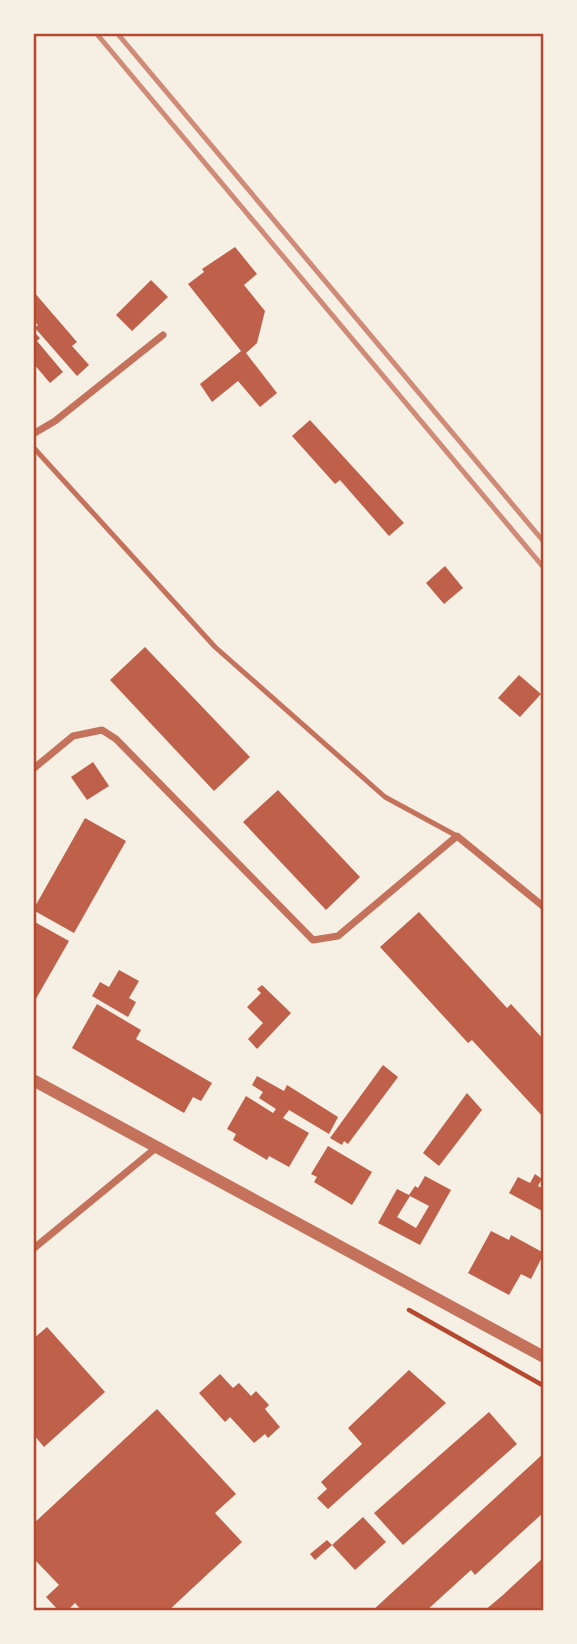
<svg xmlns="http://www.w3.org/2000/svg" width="577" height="1644" viewBox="0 0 577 1644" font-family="'Exo 2',sans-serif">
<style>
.building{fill:#bf614a;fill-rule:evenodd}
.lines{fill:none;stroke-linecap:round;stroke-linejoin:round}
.path{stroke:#b5482f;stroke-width:4.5}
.service{stroke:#c5725c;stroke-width:5}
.minor{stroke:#c5725c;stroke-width:7}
.tertiary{stroke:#c5725c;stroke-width:12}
.rail{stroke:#cf8b77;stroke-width:5}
.neatline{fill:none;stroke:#b5482f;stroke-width:2.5}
</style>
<rect width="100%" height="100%" fill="#f6efe4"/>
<!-- building -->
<g class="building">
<path d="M 235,247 L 257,274 L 244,285 L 265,311 L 257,343 L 246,353 L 277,393 L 260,407 L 238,381 L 212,402 L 200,384 L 241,351 L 188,284 L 204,272 L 202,269 Z"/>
<path d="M 151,280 L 168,297 L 132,331 L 116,315 Z"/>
<path d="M 33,291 L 77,342 L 72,346 L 89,365 L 77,376 L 35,328 L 38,325 L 33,320 Z"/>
<path d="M 33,331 L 40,338 L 37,341 L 63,372 L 50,383 L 33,363 Z"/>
<path d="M 310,420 L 404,523 L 389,536 L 340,480 L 335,484 L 292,436 Z"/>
<path d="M 445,566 L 463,588 L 444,604 L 426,583 Z"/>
<path d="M 145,647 L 250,757 L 214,791 L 110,680 Z"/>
<path d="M 519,675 L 541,694 L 520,717 L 498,698 Z"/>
<path d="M 93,762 L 109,786 L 87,800 L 71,777 Z"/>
<path d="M 278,790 L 360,877 L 326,910 L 243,822 Z"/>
<path d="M 85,818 L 126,841 L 74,933 L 33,910 Z"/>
<path d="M 419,912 L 507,1008 L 511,1004 L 544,1040 L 544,1118 L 472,1040 L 468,1043 L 380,947 Z"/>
<path d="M 33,921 L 69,941 L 33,1004 Z"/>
<path d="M 119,970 L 139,981 L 129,998 L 136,1002 L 128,1017 L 92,996 L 100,982 L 109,987 Z"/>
<path d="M 262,985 L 291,1013 L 257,1049 L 248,1039 L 263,1023 L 247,1007 L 261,993 L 257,989 Z"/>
<path d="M 97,1004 L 141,1030 L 136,1039 L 212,1083 L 201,1101 L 193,1097 L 184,1113 L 72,1048 Z"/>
<path d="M 383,1065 L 398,1077 L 348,1144 L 344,1141 L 342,1145 L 330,1138 Z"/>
<path d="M 257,1076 L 284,1091 L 287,1085 L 338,1117 L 329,1134 L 289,1110 L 283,1118 L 309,1133 L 289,1167 L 269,1156 L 267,1160 L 233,1140 L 236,1134 L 227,1129 L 246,1096 L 273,1113 L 276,1109 L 259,1098 L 263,1092 L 252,1085 Z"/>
<path d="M 467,1093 L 482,1110 L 439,1166 L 423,1153 Z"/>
<path d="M 328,1146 L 372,1172 L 352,1205 L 314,1182 L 317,1177 L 311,1174 Z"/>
<path d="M 535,1174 L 542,1179 L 538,1186 L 544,1189 L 544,1212 L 509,1193 L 518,1177 L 530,1183 Z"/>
<path d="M 425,1176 L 451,1190 L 420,1245 L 378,1223 L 397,1189 L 409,1195 L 415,1186 L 418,1188 ZM 410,1196 L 429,1206 L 416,1228 L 397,1217 Z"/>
<path d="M 491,1231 L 509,1240 L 511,1235 L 544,1253 L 531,1279 L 521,1274 L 509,1295 L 468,1273 Z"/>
<path d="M 47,1327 L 105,1392 L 44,1447 L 33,1434 L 33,1339 Z"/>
<path d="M 409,1370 L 446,1403 L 328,1509 L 317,1498 L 327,1489 L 321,1482 L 362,1444 L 348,1428 Z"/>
<path d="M 220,1374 L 233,1388 L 239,1383 L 251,1396 L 256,1391 L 269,1405 L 265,1409 L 280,1427 L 268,1438 L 265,1434 L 254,1443 L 230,1417 L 225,1422 L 199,1393 Z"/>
<path d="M 157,1409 L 236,1494 L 215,1513 L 242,1542 L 168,1611 L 82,1611 L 75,1603 L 67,1611 L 59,1611 L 46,1597 L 59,1585 L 33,1558 L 33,1524 Z"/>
<path d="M 489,1412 L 517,1444 L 403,1545 L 374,1513 Z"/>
<path d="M 544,1453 L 544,1512 L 475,1575 L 471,1570 L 426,1611 L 372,1611 Z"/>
<path d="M 363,1517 L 386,1542 L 355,1570 L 332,1545 Z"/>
<path d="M 327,1540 L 332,1545 L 315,1560 L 310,1554 Z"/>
<path d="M 544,1557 L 544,1611 L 484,1611 L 503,1595 Z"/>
</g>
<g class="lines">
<!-- path -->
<path class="path" d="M 409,1310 L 544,1386"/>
<!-- service -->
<path class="service" d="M 33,447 L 215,647 L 385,797 L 457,836"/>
<!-- minor -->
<g class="minor">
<path d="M 33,434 L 55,421 L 163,335"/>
<path d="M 33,769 L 73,736 L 102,730 L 116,739 L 313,940 L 338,936 L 457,836 L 544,907"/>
<path d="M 33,1249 L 157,1147"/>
</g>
<!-- tertiary -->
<path class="tertiary" d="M 33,1080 L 544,1357"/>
<!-- rail -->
<g class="rail">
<path d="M 96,33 L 544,568"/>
<path d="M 117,33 L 544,542"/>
</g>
</g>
<!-- border -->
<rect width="577" height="1644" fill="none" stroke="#f6efe4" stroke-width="70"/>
<rect x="35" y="35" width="507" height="1574" class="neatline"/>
</svg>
